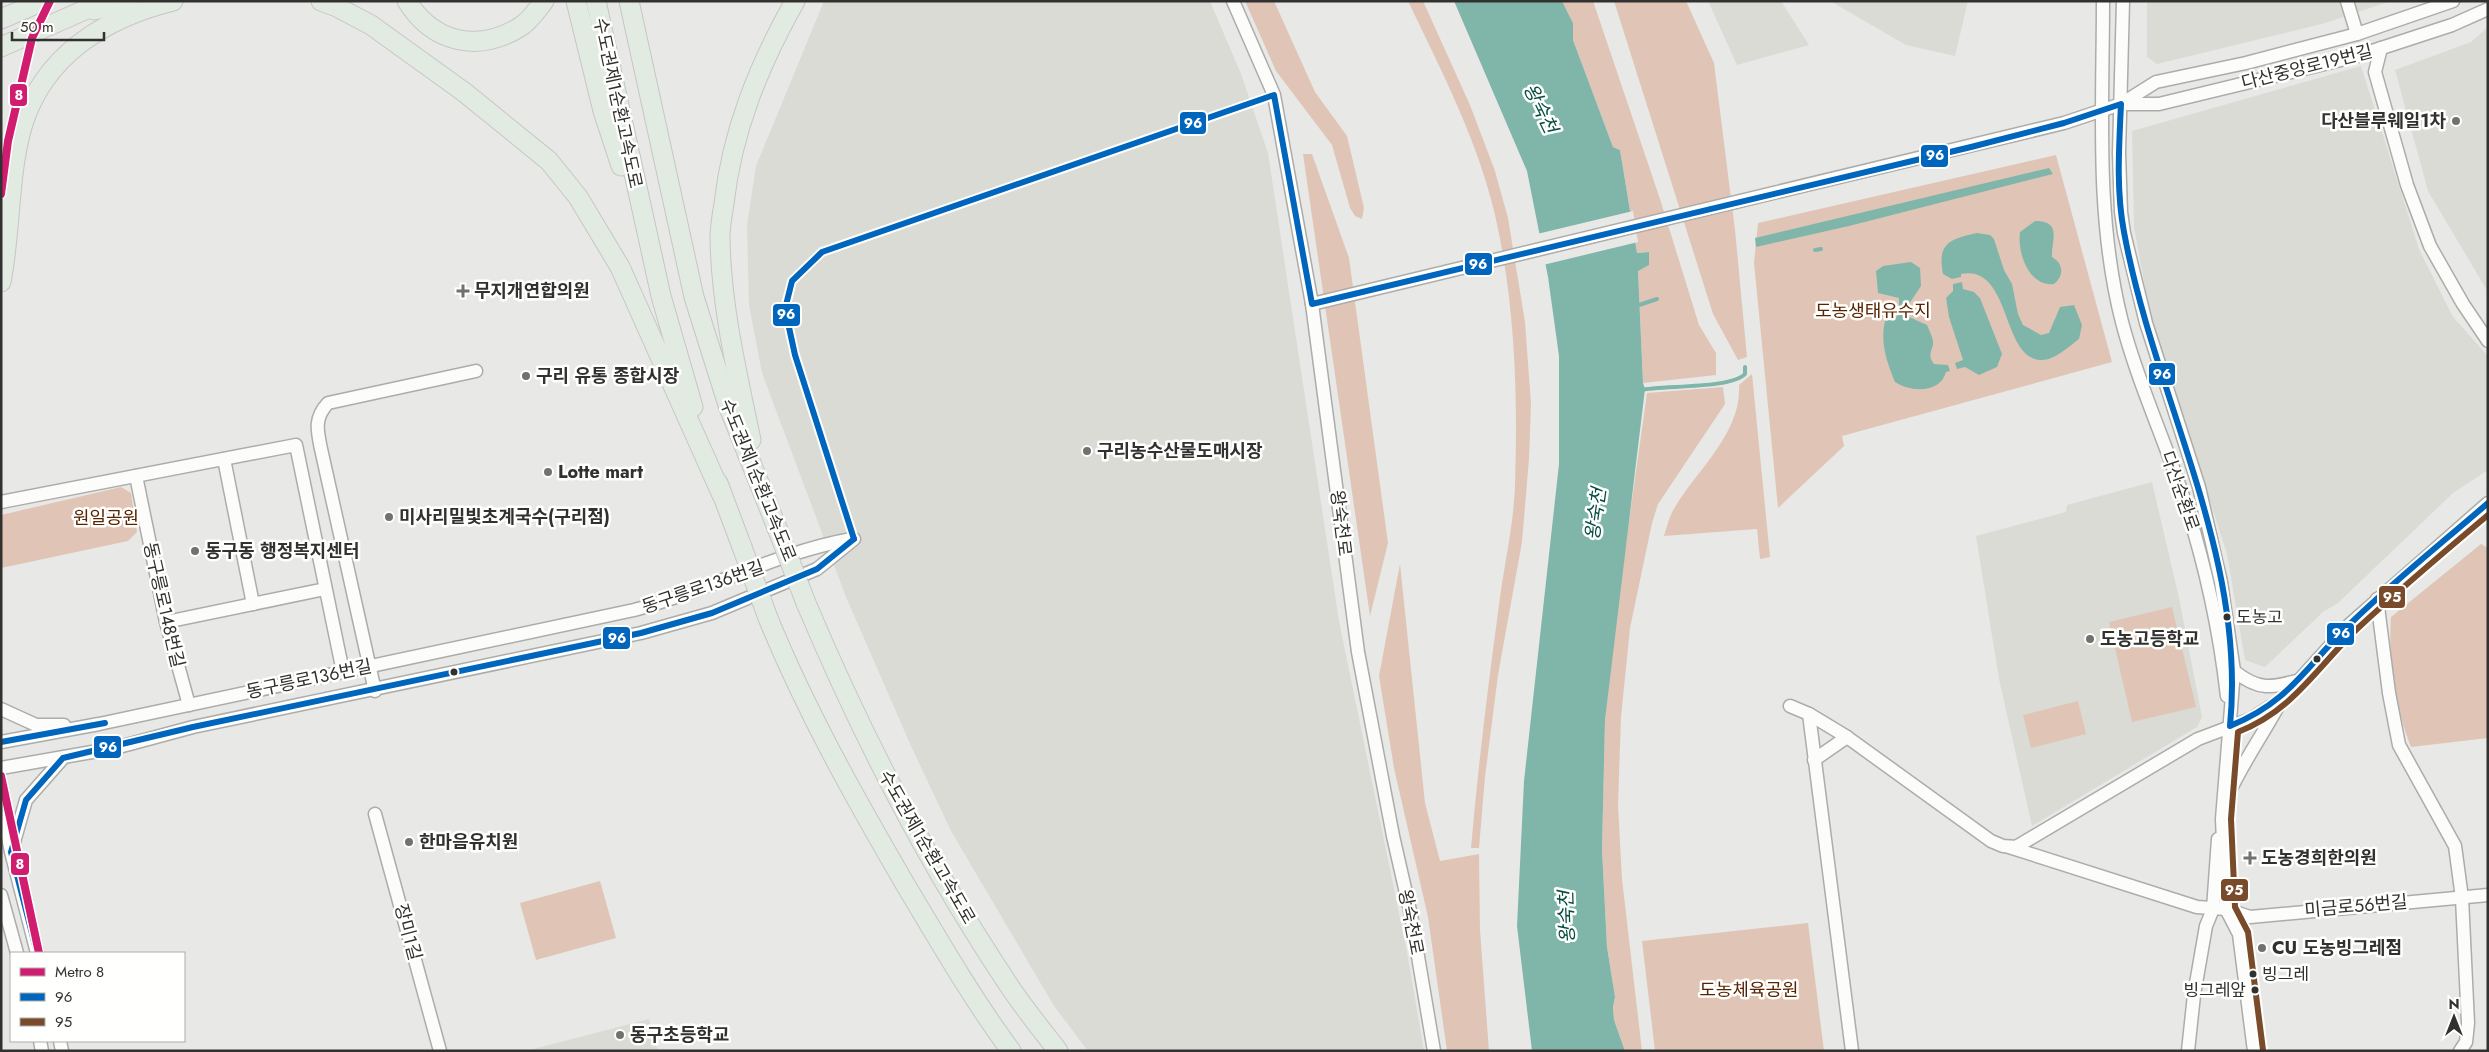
<svg xmlns="http://www.w3.org/2000/svg" width="2489" height="1052" viewBox="0 0 2489 1052" font-family="Jost,'Noto Sans KR',sans-serif">
<style>
.built{fill:#dadbd5}
.green{fill:#e0c5b7}
.water{fill:#80b6aa}
.pier{fill:#e8e8e7}
.lines{fill:none;stroke-linecap:round;stroke-linejoin:round}
.stream{stroke:#80b6aa;stroke-width:4}
.minor-casing{stroke:#acacab;stroke-width:15}
.highway-casing{stroke:#c6c6c5;stroke-width:21}
.minor{stroke:#fcfcfb;stroke-width:12}
.highway{stroke:#e1ebe1;stroke-width:19}
.highway-bridge-casing{stroke:#c6c6c5;stroke-width:21;stroke-linecap:butt}
.highway-bridge{stroke:#e1ebe1;stroke-width:19}
.bus-1-casing{stroke:#fffffe;stroke-width:10}
.bus-2-casing{stroke:#fffffe;stroke-width:10}
.bus-1{stroke:#0065bd;stroke-width:6}
.bus-2{stroke:#7a4b2a;stroke-width:6}
.metro-1-casing{stroke:#fffffe;stroke-width:11}
.metro-1{stroke:#d11d70;stroke-width:8}
.poi-dot{fill:#717170;stroke:#fffffe;stroke-width:2}
.bus-dot{fill:#313130;stroke:#fffffe;stroke-width:2}
.labels{text-anchor:middle;stroke-width:5;stroke-linejoin:round;paint-order:stroke}
.bus-label{font-size:17px;fill:#313130;stroke:#fffffe;text-anchor:start}
.street-label{font-size:18px;fill:#313130;stroke:#fffffe}
.poi-label{font-size:18px;font-weight:bold;fill:#313130;stroke:#fffffe;text-anchor:start}
.park-label{font-size:18px;fill:#582300;stroke:#fffffe}
.water-label{font-size:19px;font-style:italic;fill:#064d41;stroke:#fffffe}
.line-badge{stroke:#fffffe;stroke-width:2}
.badge-label{font-size:14px;text-anchor:middle;font-weight:bold;fill:#fff}
</style>
<rect width="100%" height="100%" fill="#e8e8e7"/>
<!-- built -->
<g class="built">
<path d="M 824,1 L 1210,1 L 1241,74 L 1268,153 L 1339,621 L 1407,952 L 1424,1051 L 1088,1051 L 1054,1006 L 951,831 L 911,746 L 846,597 L 762,373 L 749,305 L 747,225 L 756,166 Z"/>
<path d="M 1708,1 L 1781,1 L 1809,45 L 1737,65 Z"/>
<path d="M 1830,1 L 1968,1 L 1955,56 L 1906,45 Z"/>
<path d="M 2147,1 L 2391,1 L 2322,24 L 2157,64 L 2147,57 Z"/>
<path d="M 2488,27 L 2488,292 L 2428,191 L 2395,70 L 2471,42 Z"/>
<path d="M 2361,66 L 2419,249 L 2453,317 L 2488,356 L 2488,470 L 2453,493 L 2338,603 L 2323,612 L 2265,667 L 2245,660 L 2227,554 L 2150,314 L 2134,227 L 2132,131 Z"/>
<path d="M 2152,482 L 2179,598 L 2202,717 L 2197,727 L 2032,826 L 1999,679 L 1976,536 L 2066,512 L 2067,505 Z"/>
<path d="M 649,1019 L 658,1051 L 526,1051 Z"/>
</g>
<!-- green -->
<g class="green">
<path d="M 1245,1 L 1274,1 L 1315,92 L 1347,136 L 1364,208 L 1362,219 L 1355,216 L 1350,208 L 1332,145 L 1276,71 Z"/>
<path d="M 1408,1 L 1423,1 L 1470,105 L 1495,171 L 1508,218 L 1525,322 L 1531,404 L 1529,459 L 1522,542 L 1498,675 L 1485,777 L 1479,848 L 1471,848 C 1478,767 1488,686 1499,605 C 1504,565 1514,524 1515,484 C 1518,395 1515,302 1495,215 C 1478,141 1441,70 1408,1 Z"/>
<path d="M 1562,1 L 1593,1 L 1660,199 L 1699,325 L 1716,353 L 1716,375 L 1643,383 L 1638,270 L 1648,252 L 1637,253 L 1620,150 L 1613,147 L 1573,40 L 1573,23 Z"/>
<path d="M 1614,1 L 1686,1 L 1714,63 L 1735,230 L 1747,357 L 1738,360 L 1713,314 Z"/>
<path d="M 1303,154 L 1312,154 L 1349,258 L 1388,543 L 1370,616 Z"/>
<path d="M 2056,155 L 2112,362 L 1842,436 L 1844,446 L 1778,508 L 1754,263 L 1758,223 Z"/>
<path d="M 1752,374 L 1770,557 L 1760,559 L 1757,529 L 1664,536 C 1667,526 1670,515 1675,507 C 1698,469 1742,432 1739,385 Z"/>
<path d="M 1723,387 L 1725,404 L 1658,504 L 1652,523 L 1630,628 L 1621,717 L 1618,805 L 1622,879 L 1642,1051 L 1625,1051 L 1614,1020 L 1613,1007 L 1615,997 L 1607,947 L 1602,850 L 1605,720 L 1614,628 L 1647,393 Z"/>
<path d="M 121,487 L 131,493 L 137,532 L 128,541 L 1,568 L 1,515 Z"/>
<path d="M 2481,544 L 2488,548 L 2488,738 L 2411,747 C 2395,707 2388,660 2391,617 Z"/>
<path d="M 1400,564 L 1425,803 L 1440,861 L 1479,854 L 1480,930 L 1489,1051 L 1447,1051 L 1428,917 L 1394,768 L 1379,676 Z"/>
<path d="M 2172,607 L 2196,707 L 2132,722 L 2109,622 Z"/>
<path d="M 2078,701 L 2086,734 L 2031,748 L 2023,715 Z"/>
<path d="M 600,881 L 616,938 L 536,960 L 520,903 Z"/>
<path d="M 1808,923 L 1824,1051 L 1655,1051 L 1642,941 Z"/>
</g>
<!-- water -->
<g class="water">
<path d="M 1454,1 L 1562,1 L 1573,23 L 1573,40 L 1613,147 L 1620,150 L 1637,253 L 1649,252 L 1649,265 L 1638,271 L 1643,383 L 1645,389 L 1605,720 L 1602,850 L 1607,947 L 1615,997 L 1613,1007 L 1614,1020 L 1625,1051 L 1532,1051 L 1517,926 L 1524,781 L 1559,464 L 1559,356 L 1548,277 L 1527,171 Z"/>
<path d="M 2049,168 L 2053,174 L 1849,226 L 1756,247 L 1755,238 Z"/>
<path d="M 2035,221 C 2063,221 2051,241 2052,257 C 2064,264 2064,276 2054,284 C 2029,287 2017,253 2020,232 Z"/>
<path d="M 1977,233 L 1990,235 L 1994,239 L 2004,270 L 2012,284 L 2018,314 L 2023,325 L 2041,335 L 2049,333 L 2060,307 L 2074,305 L 2082,325 L 2079,339 C 2068,347 2055,360 2042,360 C 2001,361 2012,264 1961,274 L 1961,277 L 1952,279 L 1943,274 C 1937,244 1949,239 1977,233 Z"/>
<path d="M 1911,262 L 1920,268 L 1921,286 L 1907,307 L 1899,306 L 1899,298 L 1878,293 L 1876,271 L 1883,266 Z"/>
<path d="M 1962,282 L 1963,289 L 1974,292 L 1980,298 L 2002,354 L 1997,367 L 1979,375 L 1965,367 L 1957,369 L 1955,363 L 1963,360 L 1949,317 L 1946,298 L 1953,291 L 1953,284 Z"/>
<path d="M 1899,312 L 1907,312 L 1907,316 L 1927,325 C 1929,330 1934,339 1933,345 C 1931,352 1928,356 1934,364 L 1948,365 L 1950,371 L 1946,372 C 1940,394 1910,392 1895,382 C 1887,362 1880,343 1885,321 L 1898,316 Z"/>
</g>
<!-- pier -->
<path class="pier" d="M 1633,211 L 1638,242 L 1543,265 L 1537,234 Z"/>
<g class="lines">
<!-- stream -->
<g class="stream">
<path d="M 1815,250 L 1821,249"/>
<path d="M 1636,306 L 1657,299"/>
<path d="M 1640,390 C 1663,385 1731,389 1745,374 L 1745,367"/>
</g>
<defs>
<g id="minor">
<path d="M 1233,1 L 1274,95 L 1312,304 L 1358,652 L 1393,836 L 1411,915 L 1434,1051"/>
<path d="M 2103,1 C 2103,108 2095,217 2122,322 C 2137,380 2163,436 2182,493 C 2204,559 2219,626 2227,696"/>
<path d="M 2123,1 L 2119,153 L 2121,212 L 2124,233 L 2146,323 L 2199,487 L 2221,582 L 2234,671 L 2222,819 L 2226,909 L 2239,934 L 2254,1051"/>
<path d="M 2347,1 L 2357,34"/>
<path d="M 2381,48 L 2375,72 L 2407,185 L 2430,246 L 2463,304 L 2488,341"/>
<path d="M 2121,104 L 2159,104 L 2357,56 L 2452,25 L 2488,9"/>
<path d="M 1312,304 L 2064,123 L 2121,104 L 2156,82 L 2246,63 L 2357,34 L 2453,1"/>
<path d="M 224,459 L 253,604"/>
<path d="M 136,476 L 166,622 L 189,705"/>
<path d="M 1,502 L 296,445 L 343,672"/>
<path d="M 2377,599 L 2389,693 L 2399,745 L 2455,846 L 2462,898 L 2468,1023 L 2466,1042 L 2460,1051"/>
<path d="M 166,622 L 325,589"/>
<path d="M 2234,671 C 2259,691 2271,688 2300,680"/>
<path d="M 375,691 L 321,449 C 317,430 314,418 328,403 L 476,371"/>
<path d="M 1790,706 L 1809,714 L 1847,737 L 1991,841 L 2003,846 L 2016,847 L 2198,739 L 2251,719 L 2282,699 L 2349,625 L 2488,503"/>
<path d="M 1,709 L 36,725 L 64,725"/>
<path d="M 1809,714 L 1852,1051"/>
<path d="M 1,742 L 99,724 L 634,610 C 708,591 777,552 852,539"/>
<path d="M 1814,760 L 1847,737"/>
<path d="M 1,768 L 115,748 L 193,727 L 641,633 L 712,613 L 817,569 L 854,539"/>
<path d="M 2228,795 C 2243,762 2264,733 2281,701"/>
<path d="M 1,801 L 11,852 L 37,953"/>
<path d="M 375,814 L 440,1051"/>
<path d="M 2009,847 L 2197,907 L 2226,909 L 2250,917 L 2488,895"/>
<path d="M 12,849 L 26,800 L 63,758"/>
<path d="M 1,895 L 17,953"/>
<path d="M 40,1041 L 42,1051"/>
<path d="M 60,1041 L 62,1051"/>
<path d="M 2188,1051 L 2194,995 L 2206,926 L 2213,909 L 2218,839"/>
</g>
<g id="highway">
<path d="M 321,1 L 337,7 L 371,25 L 464,92 L 549,161 L 578,197 L 620,267 L 722,495"/>
<path d="M 407,1 C 433,43 478,53 520,27 C 530,21 537,10 544,1"/>
<path d="M 576,1 L 603,111 L 621,166"/>
<path d="M 596,1 L 661,296 L 693,407"/>
<path d="M 629,1 L 694,297 L 728,405 L 779,533"/>
<path d="M 94,10 L 127,1"/>
<path d="M 1,19 L 43,1"/>
<path d="M 1,47 L 105,1"/>
<path d="M 1,282 C 11,232 8,176 22,127 C 43,56 104,18 173,1"/>
<path d="M 751,440 C 737,373 721,306 720,238 C 720,226 722,215 724,204 C 732,131 759,65 795,1"/>
<path d="M 718,483 L 742,547"/>
<path d="M 806,603 C 862,736 928,864 1008,984 C 1023,1007 1041,1029 1058,1051"/>
<path d="M 768,618 C 806,711 855,798 905,884 C 939,941 972,998 1011,1051"/>
</g>
</defs>
<!-- minor casing -->
<use href="#minor" class="minor-casing"/>
<!-- highway casing -->
<use href="#highway" class="highway-casing"/>
<!-- minor -->
<use href="#minor" class="minor"/>
<!-- highway -->
<use href="#highway" class="highway"/>
<defs>
<g id="highway-bridge">
<path d="M 779,533 L 806,603"/>
<path d="M 742,547 L 768,618"/>
</g>
</defs>
<!-- highway-bridge casing -->
<use href="#highway-bridge" class="highway-bridge-casing"/>
<!-- highway-bridge -->
<use href="#highway-bridge" class="highway-bridge"/>
<defs>
<g id="bus-1">
<path d="M 854,539 L 795,355 L 785,309 L 792,281 L 822,252 L 1274,95 L 1312,304 L 1971,147 L 2064,123 L 2121,104 C 2119,147 2116,190 2124,232 C 2154,397 2247,554 2230,726 C 2290,702 2306,666 2350,624 C 2394,581 2442,543 2488,503"/>
<path d="M 1,742 L 105,723"/>
<path d="M 37,953 L 11,852 L 26,800 L 63,758 L 193,727 L 641,633 L 712,613 L 817,569 L 854,539"/>
</g>
<path id="bus-2" d="M 2263,1050 L 2248,932 L 2235,907 L 2231,819 L 2238,732 C 2294,710 2317,667 2358,628 C 2400,589 2444,552 2488,515"/>
</defs>
<!-- bus-1 casing -->
<use href="#bus-1" class="bus-1-casing"/>
<!-- bus-2 casing -->
<use href="#bus-2" class="bus-2-casing"/>
<!-- bus-1 -->
<use href="#bus-1" class="bus-1"/>
<!-- bus-2 -->
<use href="#bus-2" class="bus-2"/>
<defs>
<g id="metro-1">
<path d="M 1,194 L 8,141 L 32,38 L 50,1"/>
<path d="M 1,776 L 39,953"/>
</g>
</defs>
<!-- metro-1 casing -->
<use href="#metro-1" class="metro-1-casing"/>
<!-- metro-1 -->
<use href="#metro-1" class="metro-1"/>
</g>
<!-- markers -->
<g class="poi-dot">
<circle cx="2456" cy="121" r="5"/>
<path d="M460.5 283.5h5v5h5v5h-5v5h-5v-5h-5v-5h5z"/>
<circle cx="526" cy="376" r="5"/>
<circle cx="1087" cy="451" r="5"/>
<circle cx="548" cy="472" r="5"/>
<circle cx="389" cy="517" r="5"/>
<circle cx="195" cy="551" r="5"/>
<circle cx="2090" cy="639" r="5"/>
<circle cx="409" cy="842" r="5"/>
<path d="M2247.5 850.5h5v5h5v5h-5v5h-5v-5h-5v-5h5z"/>
<circle cx="2262" cy="948" r="5"/>
<circle cx="620" cy="1035" r="5"/>
</g>
<g class="bus-dot">
<circle cx="2227" cy="617" r="4.5"/>
<circle cx="2317" cy="659" r="4.5"/>
<circle cx="454" cy="672" r="4.5"/>
<circle cx="2253" cy="974" r="4.5"/>
<circle cx="2255" cy="990" r="4.5"/>
</g>
<g class="labels">
<!-- bus labels -->
<g class="bus-label">
<text x="2236" y="623">도농고</text>
<text x="2262" y="980">빙그레</text>
<text x="2246" y="996" text-anchor="end">빙그레앞</text>
</g>
<!-- street labels -->
<g class="street-label">
<text transform="translate(2307 67) rotate(-14)" y="6">다산중앙로19번길</text>
<text transform="translate(618 103) rotate(78)" y="6">수도권제1순환고속도로</text>
<text transform="translate(758 480) rotate(68)" y="6">수도권제1순환고속도로</text>
<text transform="translate(2180 491) rotate(71)" y="6">다산순환로</text>
<text transform="translate(1341 523) rotate(83)" y="6">왕숙천로</text>
<text transform="translate(703 587) rotate(-19)" y="6">동구릉로136번길</text>
<text transform="translate(164 605) rotate(77)" y="6">동구릉로148번길</text>
<text transform="translate(309 679) rotate(-12)" y="6">동구릉로136번길</text>
<text transform="translate(927 847) rotate(60)" y="6">수도권제1순환고속도로</text>
<text transform="translate(2356 906) rotate(-5)" y="6">미금로56번길</text>
<text transform="translate(1411 922) rotate(79)" y="6">왕숙천로</text>
<text transform="translate(408 932) rotate(75)" y="6">장미1길</text>
</g>
<!-- poi labels -->
<g class="poi-label">
<text x="2446" y="127" text-anchor="end">다산블루웨일1차</text>
<text x="474" y="297">무지개연합의원</text>
<text x="536" y="382">구리 유통 종합시장</text>
<text x="1097" y="457">구리농수산물도매시장</text>
<text x="558" y="478">Lotte mart</text>
<text x="399" y="523">미사리밀빛초계국수(구리점)</text>
<text x="205" y="557">동구동 행정복지센터</text>
<text x="2100" y="645">도농고등학교</text>
<text x="419" y="848">한마음유치원</text>
<text x="2261" y="864">도농경희한의원</text>
<text x="2272" y="954">CU 도농빙그레점</text>
<text x="630" y="1041">동구초등학교</text>
</g>
<!-- park labels -->
<g class="park-label">
<text x="1873" y="317">도농생태유수지</text>
<text x="106" y="524">원일공원</text>
<text x="1749" y="996">도농체육공원</text>
</g>
<!-- water labels -->
<g class="water-label">
<text transform="translate(1541 108) rotate(64)" y="7">왕숙천</text>
<text transform="translate(1595 514) rotate(-82)" y="7">왕숙천</text>
<text transform="translate(1566 917) rotate(-92)" y="7">왕숙천</text>
</g>
</g>
<g class="line-badge">
<rect x="9" y="83" width="19" height="24" rx="5" fill="#d11d70"/>
<rect x="1179" y="111" width="28" height="24" rx="5" fill="#0065bd"/>
<rect x="1920" y="144" width="29" height="24" rx="5" fill="#0065bd"/>
<rect x="1464" y="252" width="29" height="24" rx="5" fill="#0065bd"/>
<rect x="772" y="303" width="29" height="24" rx="5" fill="#0065bd"/>
<rect x="2148" y="362" width="28" height="24" rx="5" fill="#0065bd"/>
<rect x="2378" y="585" width="28" height="24" rx="5" fill="#7a4b2a"/>
<rect x="2326" y="622" width="29" height="24" rx="5" fill="#0065bd"/>
<rect x="602" y="626" width="29" height="24" rx="5" fill="#0065bd"/>
<rect x="93" y="735" width="29" height="24" rx="5" fill="#0065bd"/>
<rect x="10" y="852" width="20" height="24" rx="5" fill="#d11d70"/>
<rect x="2220" y="878" width="29" height="24" rx="5" fill="#7a4b2a"/>
</g>
<g class="badge-label">
<text x="19" y="100">8</text>
<text x="1193" y="128">96</text>
<text x="1935" y="160">96</text>
<text x="1478" y="269">96</text>
<text x="786" y="319">96</text>
<text x="2162" y="379">96</text>
<text x="2392" y="602">95</text>
<text x="2341" y="638">96</text>
<text x="617" y="643">96</text>
<text x="108" y="752">96</text>
<text x="20" y="869">8</text>
<text x="2234" y="895">95</text>
</g>
<!-- border -->
<rect width="2489" height="1052" fill="none" stroke="#313130" stroke-width="5"/>
<!-- legend -->
<rect x="10" y="952" width="175" height="90" fill="#fffffe" stroke="#adadac"/>
<rect x="20" y="968" width="25" height="8" fill="#d11d70" stroke="#adadac"/>
<text x="55" y="977" font-size="15" fill="#313130">Metro 8</text>
<rect x="20" y="993" width="25" height="8" fill="#0065bd" stroke="#adadac"/>
<text x="55" y="1002" font-size="15" fill="#313130">96</text>
<rect x="20" y="1018" width="25" height="8" fill="#7a4b2a" stroke="#adadac"/>
<text x="55" y="1027" font-size="15" fill="#313130">95</text>
<!-- north arrow -->
<g transform="translate(2454 1017)" stroke="#fffffe" stroke-width="4" paint-order="stroke">
<path d="M0-4L9 19L0 12L-9 19Z" fill="#313130"/>
<text y="-8" font-size="14" font-weight="bold" text-anchor="middle" fill="#313130">N</text>
</g>
<!-- scale -->
<path d="M12 32v8h92v-8" fill="none" stroke="#313130" stroke-width="2.5"/>
<text x="20" y="32" font-size="15" fill="#313130" stroke="#fffffe" stroke-width="4" paint-order="stroke">50 m</text>
</svg>
